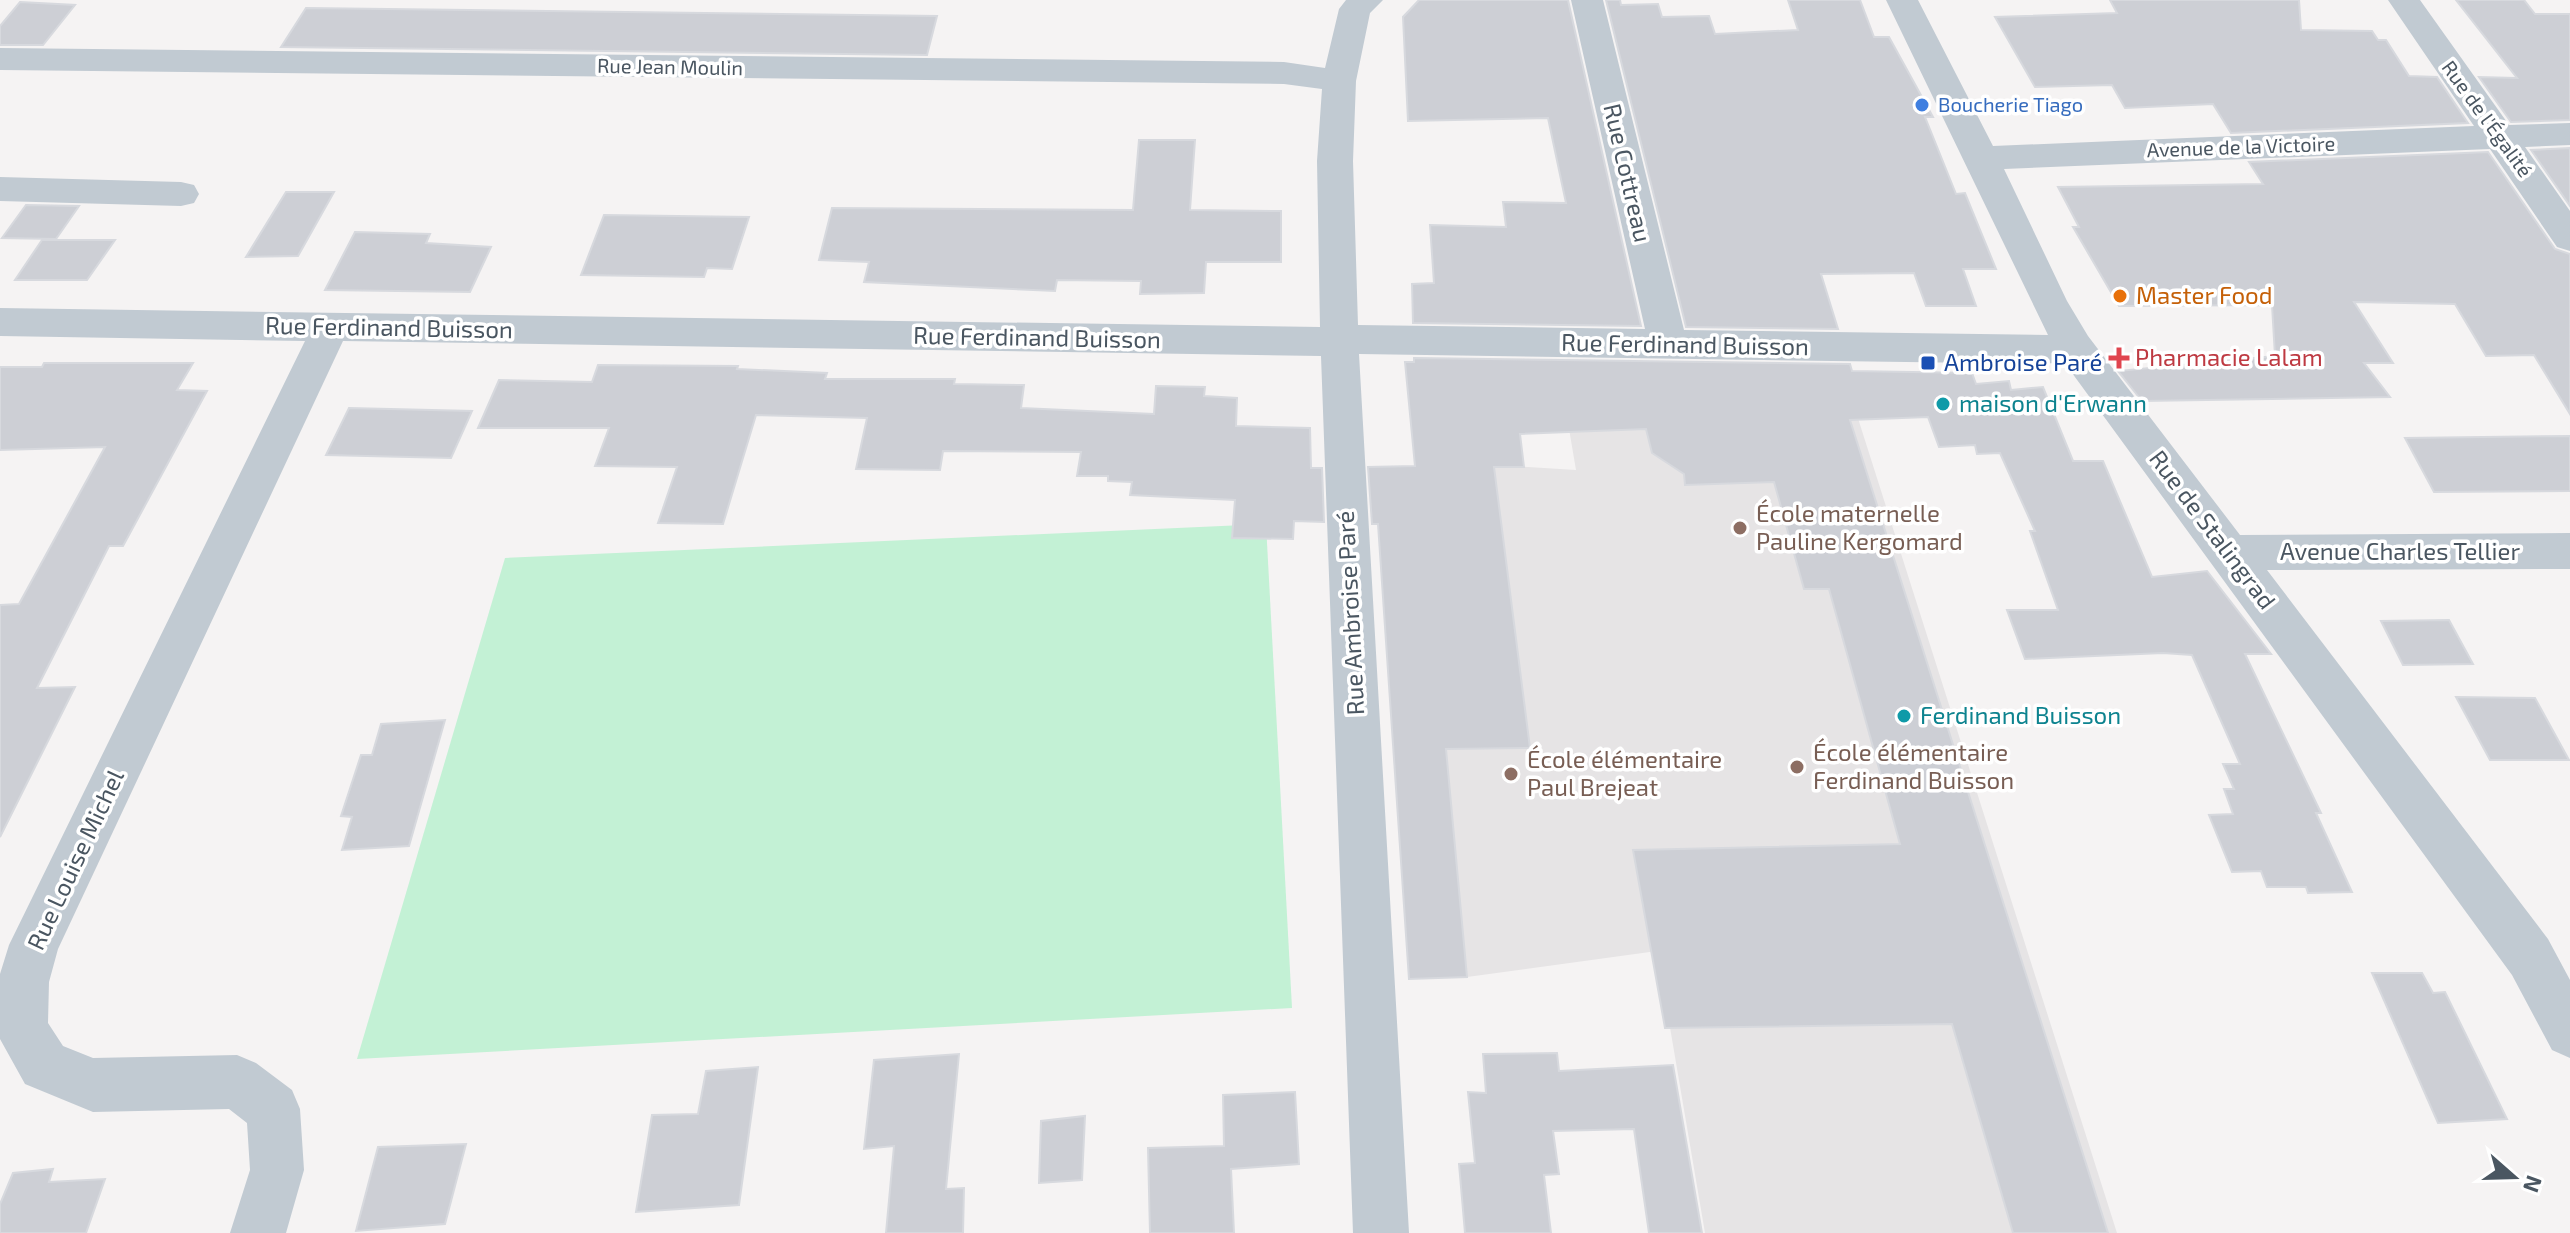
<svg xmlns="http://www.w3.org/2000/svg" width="2570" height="1233" viewBox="0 0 2570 1233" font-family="'Exo 2',sans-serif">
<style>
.education{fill:#e6e4e5}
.green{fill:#c3f1d5}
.building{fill:#cdcfd5;stroke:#d7d9de;stroke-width:2}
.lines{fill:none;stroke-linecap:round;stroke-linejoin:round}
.minor{fill:#c1cad2;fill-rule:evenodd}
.shop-dot{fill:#3f7fe0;stroke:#fff;stroke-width:3}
.food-dot{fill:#e8710a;stroke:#fff;stroke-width:3}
.health-dot{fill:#e0444e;stroke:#fff;stroke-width:3}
.transit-dot{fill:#1a4fb4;stroke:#fff;stroke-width:3}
.culture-dot{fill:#0f9aa8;stroke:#fff;stroke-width:3}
.education-dot{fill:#8d6e63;stroke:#fff;stroke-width:3}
.labels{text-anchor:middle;stroke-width:7;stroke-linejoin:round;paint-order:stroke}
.far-street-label{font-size:20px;fill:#4a5661;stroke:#fff}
.far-shop-label{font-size:20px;fill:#366cbe;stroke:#fff;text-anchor:start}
.street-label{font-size:24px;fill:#4a5661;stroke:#fff}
.food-label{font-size:24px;fill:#c56008;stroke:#fff;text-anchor:start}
.health-label{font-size:24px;fill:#be3a42;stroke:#fff;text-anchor:start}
.transit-label{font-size:24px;fill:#164399;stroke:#fff;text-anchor:start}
.culture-label{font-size:24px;fill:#0d838f;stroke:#fff;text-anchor:start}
.education-label{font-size:24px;fill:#785e54;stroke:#fff;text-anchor:start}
</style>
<rect width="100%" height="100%" fill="#f5f3f3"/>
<!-- education -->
<path class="education" d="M 1558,364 L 1842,368 L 2117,1233 L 1705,1233 L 1657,951 L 1467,977 L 1409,979 L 1374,467 L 1494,465 L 1576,470 Z"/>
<!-- green -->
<path class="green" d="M 1266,524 L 1292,1008 L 357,1059 L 505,558 Z"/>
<!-- building -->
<g class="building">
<path d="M 1419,0 L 1568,0 L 1641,326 L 1413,323 L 1412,284 L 1434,283 L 1430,225 L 1506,227 L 1503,202 L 1566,203 L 1548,118 L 1408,121 L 1403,17 Z"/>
<path d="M 1606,0 L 1620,0 L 1621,5 L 1658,4 L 1662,17 L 1709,16 L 1715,34 L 1798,30 L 1788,0 L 1860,0 L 1874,37 L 1889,37 L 1933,117 L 1925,117 L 1956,194 L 1965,193 L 1996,269 L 1963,269 L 1976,306 L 1926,306 L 1914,273 L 1821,274 L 1838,329 L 1686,327 Z"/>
<path d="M 2110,0 L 2299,0 L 2301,30 L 2372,31 L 2378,40 L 2386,40 L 2409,76 L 2437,77 L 2468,123 L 2231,133 L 2213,104 L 2125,108 L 2112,85 L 2035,87 L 1995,17 L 2117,13 Z"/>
<path d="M 2456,0 L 2524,0 L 2535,14 L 2570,14 L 2570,120 L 2511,122 L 2479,77 L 2517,78 Z"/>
<path d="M 20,2 L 75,5 L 43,45 L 0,45 L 0,26 Z"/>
<path d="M 306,8 L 937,16 L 927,55 L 281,47 Z"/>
<path d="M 1139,140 L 1195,140 L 1190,210 L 1281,211 L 1281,262 L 1206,262 L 1204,293 L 1140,294 L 1141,281 L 1057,280 L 1055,291 L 864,282 L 869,262 L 819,260 L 832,208 L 1133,210 Z"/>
<path d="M 2570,148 L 2570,206 L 2531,150 Z"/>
<path d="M 2488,152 L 2555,249 L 2570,254 L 2570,414 L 2534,355 L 2486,356 L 2455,304 L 2354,302 L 2393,363 L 2364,363 L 2390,397 L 2142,401 L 2118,371 L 2275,356 L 2272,305 L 2119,306 L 2073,227 L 2079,227 L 2058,187 L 2263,184 L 2249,162 Z"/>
<path d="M 286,192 L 334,192 L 298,256 L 246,257 Z"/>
<path d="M 26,205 L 79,206 L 56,239 L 2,238 Z"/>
<path d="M 604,215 L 749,217 L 732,269 L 707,268 L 704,277 L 581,275 Z"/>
<path d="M 355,232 L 430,234 L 426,243 L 491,247 L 470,292 L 325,290 Z"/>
<path d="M 42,240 L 115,240 L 87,280 L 15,280 Z"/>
<path d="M 1414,358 L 1850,364 L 1852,371 L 1972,373 L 1976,384 L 2009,381 L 2011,390 L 2043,387 L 2073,461 L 2103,461 L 2152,577 L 2207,571 L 2271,654 L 2245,654 L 2321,813 L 2316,813 L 2352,892 L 2308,893 L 2306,887 L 2267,887 L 2261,871 L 2232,872 L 2209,815 L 2233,814 L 2224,789 L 2234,789 L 2223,764 L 2240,764 L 2192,655 L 2163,653 L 2025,659 L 2007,610 L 2058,610 L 2030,531 L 2035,531 L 2000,453 L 1977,454 L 1975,445 L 1939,447 L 1928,417 L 1850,420 L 2108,1233 L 2013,1233 L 1952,1024 L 1665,1028 L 1633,850 L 1900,844 L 1829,589 L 1804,589 L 1774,482 L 1685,485 L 1684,474 L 1652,453 L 1646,429 L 1520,434 L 1524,467 L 1494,467 L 1530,748 L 1446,749 L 1467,977 L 1409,979 L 1378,524 L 1372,524 L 1368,467 L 1415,466 L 1405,362 L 1414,362 Z"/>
<path d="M 44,363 L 193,363 L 177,390 L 207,391 L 123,546 L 109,546 L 37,688 L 75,687 L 0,837 L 0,605 L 19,604 L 105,447 L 0,450 L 0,367 L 42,367 Z"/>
<path d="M 598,365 L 738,366 L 737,369 L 827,373 L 825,379 L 955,379 L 954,384 L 1024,385 L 1021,408 L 1154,414 L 1156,386 L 1205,387 L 1204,396 L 1237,398 L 1236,426 L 1310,428 L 1311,468 L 1322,468 L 1324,522 L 1294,521 L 1293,539 L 1232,538 L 1235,500 L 1130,495 L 1132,482 L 1108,481 L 1108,476 L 1077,476 L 1081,452 L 943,451 L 940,470 L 856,469 L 867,418 L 756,415 L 723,524 L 658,523 L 677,467 L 595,466 L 609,428 L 478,428 L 499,380 L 592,382 Z"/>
<path d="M 349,408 L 472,411 L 451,458 L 326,455 Z"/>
<path d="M 2570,436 L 2570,491 L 2434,492 L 2405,438 Z"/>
<path d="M 2449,620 L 2473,664 L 2403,665 L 2381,621 Z"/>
<path d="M 2456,697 L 2535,698 L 2569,760 L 2490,760 Z"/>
<path d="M 445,720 L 409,846 L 342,850 L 352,817 L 341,816 L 361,755 L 372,755 L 381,724 Z"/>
<path d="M 2372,973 L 2422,973 L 2433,993 L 2445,992 L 2507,1119 L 2438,1123 Z"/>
<path d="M 1557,1053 L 1559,1071 L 1673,1065 L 1702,1233 L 1649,1233 L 1634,1129 L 1553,1131 L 1559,1174 L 1544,1175 L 1551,1233 L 1465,1233 L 1459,1164 L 1475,1163 L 1468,1092 L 1486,1093 L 1483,1054 Z"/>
<path d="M 959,1054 L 946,1189 L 964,1188 L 963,1233 L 886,1233 L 894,1146 L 864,1149 L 874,1060 Z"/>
<path d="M 758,1067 L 739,1205 L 636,1212 L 652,1115 L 698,1114 L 706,1071 Z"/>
<path d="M 1295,1092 L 1299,1164 L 1231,1169 L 1234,1233 L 1150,1233 L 1148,1148 L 1224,1146 L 1223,1095 Z"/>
<path d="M 1085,1116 L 1082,1180 L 1039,1183 L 1041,1121 Z"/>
<path d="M 466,1144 L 445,1224 L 356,1231 L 378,1147 Z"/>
<path d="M 53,1169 L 49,1182 L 105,1179 L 86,1233 L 0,1233 L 0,1204 L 13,1173 Z"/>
</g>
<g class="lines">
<!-- minor -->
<g class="minor">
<path d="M 1346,0 L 1383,0 L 1370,13 L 1356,81 L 1353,161 L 1358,325 L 1645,329 L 1571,0 L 1603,0 L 1684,330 L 2048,335 L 1886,0 L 1918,0 L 1993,146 L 2474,126 L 2388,0 L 2420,0 L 2509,125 L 2570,123 L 2570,145 L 2525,147 L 2570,211 L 2570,251 L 2557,247 L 2490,149 L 2004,169 L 2067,301 L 2088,336 L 2240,535 L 2570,533 L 2570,569 L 2267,570 L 2548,939 L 2570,980 L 2570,1058 L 2552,1050 L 2512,975 L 2064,362 L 2043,364 L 1359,354 L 1409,1233 L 1353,1233 L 1321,356 L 343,341 L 58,949 L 49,982 L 48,1023 L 63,1046 L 93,1058 L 237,1055 L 256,1063 L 292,1090 L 300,1109 L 304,1170 L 286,1233 L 230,1233 L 250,1170 L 247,1123 L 229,1109 L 93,1112 L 25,1084 L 0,1039 L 0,974 L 9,945 L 305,341 L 0,336 L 0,308 L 1320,327 L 1317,161 L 1322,89 L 1284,84 L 0,70 L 0,48 L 1284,62 L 1325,68 L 1339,9 Z"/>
<path d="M 0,177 L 181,182 L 194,185 L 199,194 L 194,203 L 181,206 L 0,201 Z"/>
</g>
</g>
<!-- markers -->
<circle class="shop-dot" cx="1922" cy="105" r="8"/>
<circle class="food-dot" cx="2120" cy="296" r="8"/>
<path class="health-dot" d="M2115 346h8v8h8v8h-8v8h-8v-8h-8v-8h8z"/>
<rect class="transit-dot" x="1920" y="355" width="16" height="16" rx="4"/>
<g class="culture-dot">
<circle cx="1943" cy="404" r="8"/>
<circle cx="1904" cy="716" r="8"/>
</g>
<g class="education-dot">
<circle cx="1740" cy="528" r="8"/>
<circle cx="1797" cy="767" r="8"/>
<circle cx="1511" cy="774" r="8"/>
</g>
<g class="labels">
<!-- far-street labels -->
<g class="far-street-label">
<text transform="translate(670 67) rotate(1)" y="7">Rue Jean Moulin</text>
<text transform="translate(2487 119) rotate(54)" y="7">Rue de l'Égalité</text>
<text transform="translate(2241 147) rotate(-2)" y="7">Avenue de la Victoire</text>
</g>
<!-- far-shop labels -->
<g class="far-shop-label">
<text x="1938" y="112">Boucherie Tiago</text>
</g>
<!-- street labels -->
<g class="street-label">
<text transform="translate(1627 173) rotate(77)" y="8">Rue Cottreau</text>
<text transform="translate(389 328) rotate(1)" y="8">Rue Ferdinand Buisson</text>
<text transform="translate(1037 338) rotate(1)" y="8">Rue Ferdinand Buisson</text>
<text transform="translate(1685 345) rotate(1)" y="8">Rue Ferdinand Buisson</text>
<text transform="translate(2212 530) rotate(53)" y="8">Rue de Stalingrad</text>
<text x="2400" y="560">Avenue Charles Tellier</text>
<text transform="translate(1351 613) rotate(-93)" y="8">Rue Ambroise Paré</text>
<text transform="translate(76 860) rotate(-65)" y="8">Rue Louise Michel</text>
</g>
<!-- food labels -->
<g class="food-label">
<text x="2136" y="304">Master Food</text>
</g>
<!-- health labels -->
<g class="health-label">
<text x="2135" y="366">Pharmacie Lalam</text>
</g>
<!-- transit labels -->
<g class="transit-label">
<text x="1944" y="371">Ambroise Paré</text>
</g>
<!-- culture labels -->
<g class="culture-label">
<text x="1959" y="412">maison d'Erwann</text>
<text x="1920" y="724">Ferdinand Buisson</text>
</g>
<!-- education labels -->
<g class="education-label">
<text x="1756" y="522">École maternelle<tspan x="1756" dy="28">Pauline Kergomard</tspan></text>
<text x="1813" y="761">École élémentaire<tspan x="1813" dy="28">Ferdinand Buisson</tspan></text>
<text x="1527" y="768">École élémentaire<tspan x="1527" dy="28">Paul Brejeat</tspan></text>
</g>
</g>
<!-- north arrow -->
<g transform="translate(2514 1177) rotate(110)" stroke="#ffffff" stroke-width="6" paint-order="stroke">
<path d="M0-6L14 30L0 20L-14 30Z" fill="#4a5661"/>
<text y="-12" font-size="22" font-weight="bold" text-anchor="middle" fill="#4a5661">N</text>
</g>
</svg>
